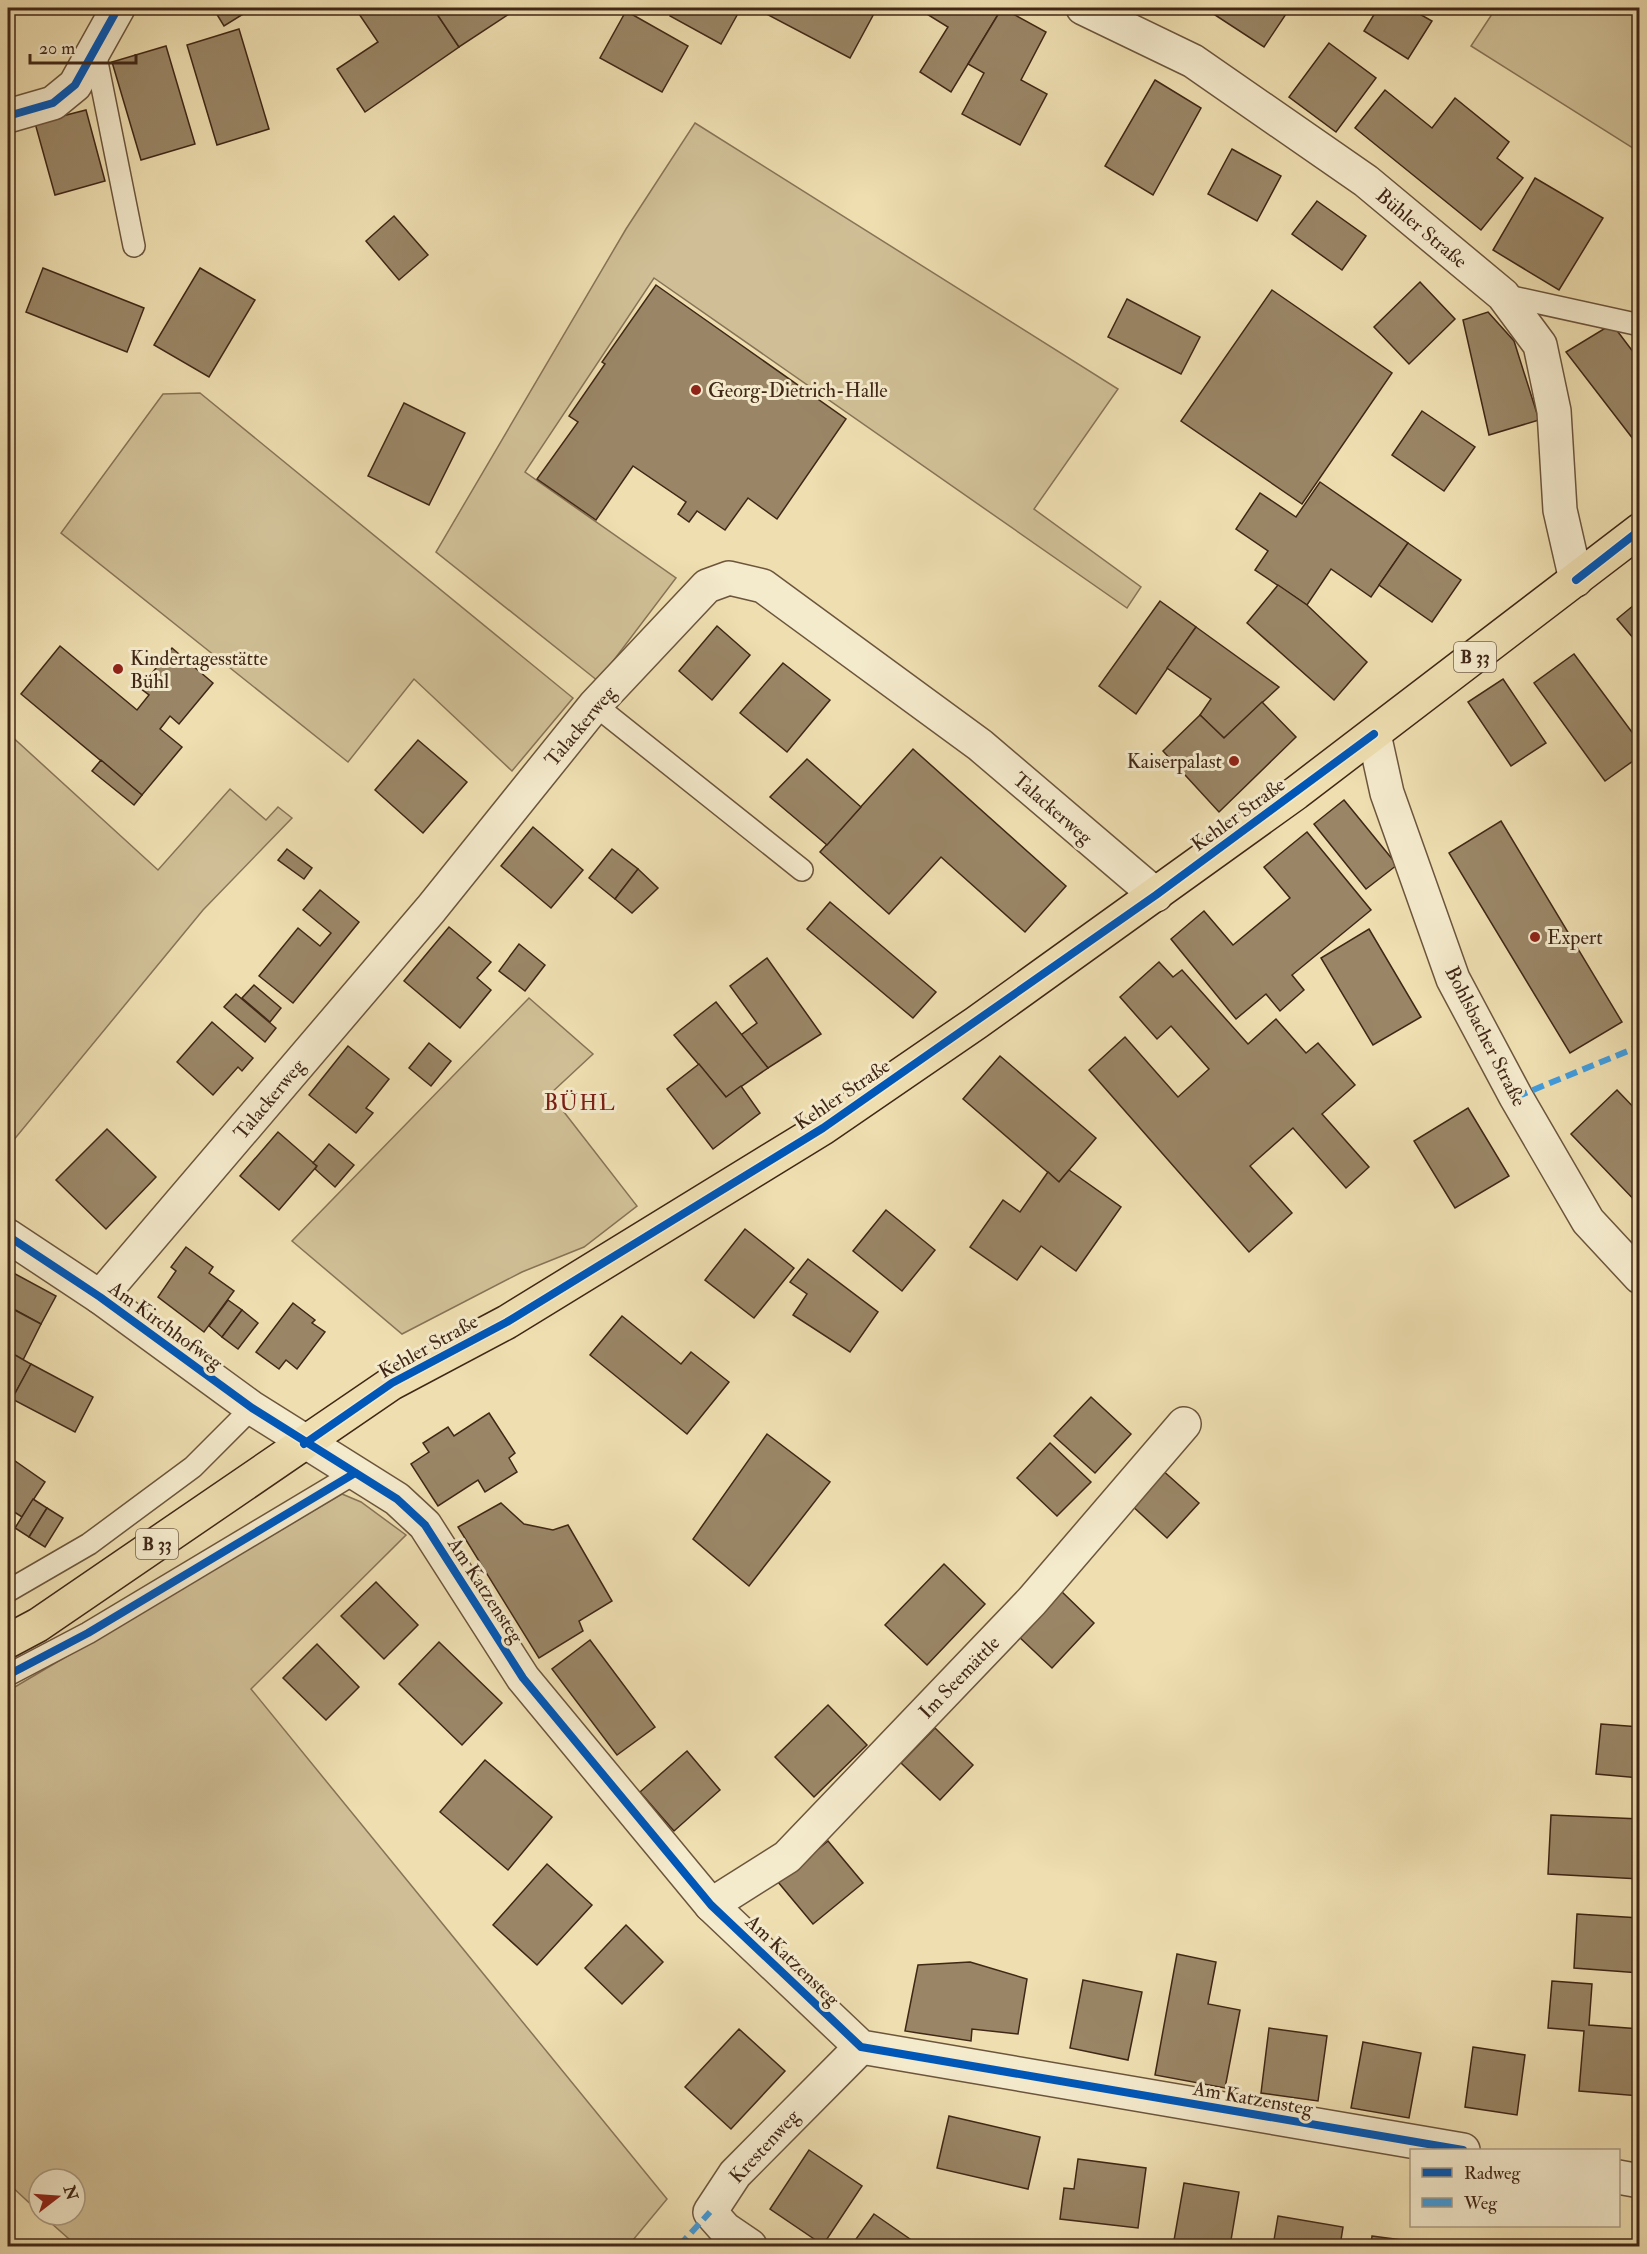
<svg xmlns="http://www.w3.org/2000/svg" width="1647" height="2254" viewBox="0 0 1647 2254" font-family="'IM FELL Double Pica',serif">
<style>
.green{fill:#d0bf96;stroke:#887356;stroke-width:1.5}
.building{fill:#9a8666;stroke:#402716;stroke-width:1.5}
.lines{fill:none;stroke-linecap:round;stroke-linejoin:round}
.service-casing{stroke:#6c553c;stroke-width:24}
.minor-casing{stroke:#6c553c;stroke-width:36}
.tertiary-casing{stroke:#6c553c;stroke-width:36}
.primary-casing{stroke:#402716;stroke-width:36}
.service{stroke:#f4eacc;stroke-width:21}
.minor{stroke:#f4eacc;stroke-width:33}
.tertiary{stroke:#f4eacc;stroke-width:33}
.primary{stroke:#eedeb0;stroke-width:33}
.quiet{stroke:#3f9cdf;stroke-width:6;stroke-dasharray:12 6;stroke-linecap:butt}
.cycleway-casing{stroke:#f4eacc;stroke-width:11}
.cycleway{stroke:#0057b8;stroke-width:8}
.poi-dot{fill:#8f2418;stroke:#f4eacc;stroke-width:2}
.labels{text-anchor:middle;stroke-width:6;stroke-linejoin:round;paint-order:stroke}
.shield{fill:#f4eacc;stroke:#76624d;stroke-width:1.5}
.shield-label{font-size:18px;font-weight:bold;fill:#402716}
.street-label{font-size:20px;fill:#402716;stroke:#f4eacc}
.poi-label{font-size:20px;fill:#402716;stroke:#f4eacc;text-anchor:start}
.quarter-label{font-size:22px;letter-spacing:1.5px;fill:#7a1f14;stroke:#f4eacc}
</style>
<rect width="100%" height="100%" fill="#eedeb0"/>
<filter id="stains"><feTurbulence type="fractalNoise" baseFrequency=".00333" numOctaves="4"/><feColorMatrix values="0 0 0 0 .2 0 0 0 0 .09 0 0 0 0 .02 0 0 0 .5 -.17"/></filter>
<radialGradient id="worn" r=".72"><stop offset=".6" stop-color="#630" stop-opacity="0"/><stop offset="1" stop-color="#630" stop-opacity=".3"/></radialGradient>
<!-- green -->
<g class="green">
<path d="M 1496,8 L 1639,8 L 1639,152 L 1471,46 Z"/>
<path d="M 695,123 L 1118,389 L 1034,509 L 1141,587 L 1127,608 L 654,278 L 525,472 L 676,578 L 598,681 L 436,552 L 626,229 Z"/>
<path d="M 200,393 L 573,698 L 512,771 L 414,679 L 348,762 L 61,533 L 163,394 Z"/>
<path d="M 8,733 L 158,870 L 230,789 L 266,820 L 278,807 L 292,818 L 203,910 L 8,1147 Z"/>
<path d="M 529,998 L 593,1054 L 550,1094 L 637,1206 L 584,1247 L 522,1272 L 402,1334 L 292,1241 Z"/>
<path d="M 342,1494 L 361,1502 L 406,1535 L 251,1689 L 667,2199 L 628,2246 L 77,2246 L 42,2215 L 75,2215 L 75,2179 L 39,2179 L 39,2212 L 8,2183 L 8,1691 Z"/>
</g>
<!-- building -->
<g class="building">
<path d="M 213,8 L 253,8 L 224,26 Z"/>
<path d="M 355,8 L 433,8 L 459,47 L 365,112 L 337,69 L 378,42 Z"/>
<path d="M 433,8 L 518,8 L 459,47 Z"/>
<path d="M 674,8 L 741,8 L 721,44 L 670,16 Z"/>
<path d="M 755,8 L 877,8 L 850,58 Z"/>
<path d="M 917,8 L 1002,8 L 951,92 L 920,72 L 948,27 Z"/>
<path d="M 1002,8 L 1046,32 L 1021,80 L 1047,94 L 1020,145 L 962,114 L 984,73 L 968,64 Z"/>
<path d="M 1216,8 L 1290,8 L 1264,47 L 1212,13 Z"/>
<path d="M 1378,8 L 1409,8 L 1432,21 L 1408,59 L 1364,31 Z"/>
<path d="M 626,11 L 688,46 L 662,92 L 600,58 Z"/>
<path d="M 239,29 L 269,129 L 217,145 L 187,45 Z"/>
<path d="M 1329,43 L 1376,78 L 1336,132 L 1289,97 Z"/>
<path d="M 166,46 L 195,144 L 141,160 L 112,62 Z"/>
<path d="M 1155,80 L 1201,108 L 1153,195 L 1105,166 Z"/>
<path d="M 1385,90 L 1432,128 L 1455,98 L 1509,142 L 1497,158 L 1523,178 L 1481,230 L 1355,128 Z"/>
<path d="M 86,110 L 105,181 L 55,195 L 35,123 Z"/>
<path d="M 1232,149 L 1281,176 L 1257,221 L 1208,194 Z"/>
<path d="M 8,159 L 12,159 L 8,233 Z"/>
<path d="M 1535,178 L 1603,218 L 1559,290 L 1493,250 Z"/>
<path d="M 1317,201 L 1366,236 L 1342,270 L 1292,234 Z"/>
<path d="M 394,216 L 428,255 L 399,280 L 366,241 Z"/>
<path d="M 43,268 L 144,308 L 127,352 L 26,312 Z"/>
<path d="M 200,268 L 255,300 L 209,377 L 154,345 Z"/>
<path d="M 1420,282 L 1455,319 L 1409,364 L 1374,327 Z"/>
<path d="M 656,285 L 846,419 L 777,519 L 748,498 L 725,530 L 697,511 L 689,522 L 678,514 L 686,502 L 633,466 L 596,520 L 537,479 L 578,422 L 569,416 L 605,364 L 602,362 Z"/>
<path d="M 1272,290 L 1392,373 L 1302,504 L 1181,421 Z"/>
<path d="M 1127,299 L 1200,337 L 1181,374 L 1108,337 Z"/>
<path d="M 1488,312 L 1514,341 L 1539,420 L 1489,435 L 1463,320 Z"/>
<path d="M 1612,324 L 1640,361 L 1640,448 L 1566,352 Z"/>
<path d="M 404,403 L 465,433 L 429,505 L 368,476 Z"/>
<path d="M 1422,411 L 1475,447 L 1444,491 L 1392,455 Z"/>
<path d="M 1320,482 L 1408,543 L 1371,597 L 1331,569 L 1307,605 L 1255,570 L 1268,551 L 1236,529 L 1260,493 L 1296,517 Z"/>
<path d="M 1408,543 L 1461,580 L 1432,622 L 1379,585 Z"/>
<path d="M 1278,585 L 1307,605 L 1367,662 L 1334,700 L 1247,623 Z"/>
<path d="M 1640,600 L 1640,646 L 1617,619 Z"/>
<path d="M 1160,601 L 1196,627 L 1136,714 L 1099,686 Z"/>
<path d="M 717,626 L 750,655 L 712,700 L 679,671 Z"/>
<path d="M 1196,627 L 1279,687 L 1224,738 L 1200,715 L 1211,699 L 1167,668 Z"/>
<path d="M 60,646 L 137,710 L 149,695 L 140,688 L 172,648 L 213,683 L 179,724 L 170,716 L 160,729 L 182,747 L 142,795 L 21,694 Z"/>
<path d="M 1574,654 L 1640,743 L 1640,756 L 1605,781 L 1534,683 Z"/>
<path d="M 783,663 L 830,700 L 787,752 L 740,713 Z"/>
<path d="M 1503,679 L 1546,743 L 1511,766 L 1468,702 Z"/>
<path d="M 1262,702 L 1296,737 L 1219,812 L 1163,751 L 1200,715 L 1224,738 Z"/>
<path d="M 418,740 L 467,782 L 423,833 L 375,790 Z"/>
<path d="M 913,749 L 1066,886 L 1025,932 L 941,857 L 889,914 L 820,852 Z"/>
<path d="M 807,759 L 861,807 L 827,845 L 770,797 Z"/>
<path d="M 101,760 L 142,795 L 134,805 L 92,771 Z"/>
<path d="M 1344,800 L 1397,865 L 1366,889 L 1314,824 Z"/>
<path d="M 1501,821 L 1622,1022 L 1570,1053 L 1449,853 Z"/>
<path d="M 533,827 L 583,870 L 551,908 L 501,866 Z"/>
<path d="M 1307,832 L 1371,910 L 1292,975 L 1304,990 L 1280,1011 L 1266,994 L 1236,1019 L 1171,939 L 1204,911 L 1233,945 L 1290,898 L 1264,867 Z"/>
<path d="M 287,849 L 312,868 L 304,879 L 278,860 Z"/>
<path d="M 612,849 L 638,869 L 615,899 L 589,878 Z"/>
<path d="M 638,869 L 658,888 L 632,913 L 615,899 Z"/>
<path d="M 320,890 L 359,922 L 293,1003 L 259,976 L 298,928 L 320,946 L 331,933 L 303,910 Z"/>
<path d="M 830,902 L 936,992 L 913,1018 L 807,929 Z"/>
<path d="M 449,927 L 491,962 L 477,978 L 491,990 L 460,1028 L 404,981 Z"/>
<path d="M 1369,929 L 1421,1017 L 1373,1045 L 1321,958 Z"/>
<path d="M 519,944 L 545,965 L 525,991 L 499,971 Z"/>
<path d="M 767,958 L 821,1034 L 768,1068 L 741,1035 L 757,1023 L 730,986 Z"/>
<path d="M 1159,962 L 1173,977 L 1182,970 L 1248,1044 L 1276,1019 L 1306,1053 L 1318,1043 L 1355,1085 L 1322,1114 L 1369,1167 L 1346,1188 L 1293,1128 L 1250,1166 L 1292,1213 L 1249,1252 L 1089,1070 L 1125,1037 L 1178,1097 L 1209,1069 L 1171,1026 L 1157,1039 L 1120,997 Z"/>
<path d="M 254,985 L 281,1008 L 270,1022 L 242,998 Z"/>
<path d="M 236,994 L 276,1028 L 265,1042 L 224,1007 Z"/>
<path d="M 716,1002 L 768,1068 L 726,1097 L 674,1035 Z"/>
<path d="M 212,1022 L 253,1058 L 242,1071 L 238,1067 L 213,1095 L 177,1062 Z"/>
<path d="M 429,1043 L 451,1061 L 431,1086 L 409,1068 Z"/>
<path d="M 348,1046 L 389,1079 L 366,1108 L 373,1113 L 356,1133 L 309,1095 Z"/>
<path d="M 1000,1056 L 1096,1138 L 1059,1182 L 963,1099 Z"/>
<path d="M 699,1064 L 726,1097 L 741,1086 L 760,1113 L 713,1149 L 667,1089 Z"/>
<path d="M 1617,1090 L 1640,1114 L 1640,1206 L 1571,1134 Z"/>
<path d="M 1468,1108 L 1509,1176 L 1455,1208 L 1414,1141 Z"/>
<path d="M 107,1129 L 156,1177 L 106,1229 L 56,1180 Z"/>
<path d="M 278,1132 L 317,1166 L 279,1210 L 240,1176 Z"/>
<path d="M 329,1144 L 354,1165 L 335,1187 L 315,1169 L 317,1166 L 313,1163 Z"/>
<path d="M 1069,1170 L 1121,1207 L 1076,1271 L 1041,1246 L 1017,1280 L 970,1247 L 1003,1200 L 1020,1212 L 1048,1172 L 1059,1182 Z"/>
<path d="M 886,1210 L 935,1250 L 902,1291 L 853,1251 Z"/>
<path d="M 745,1229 L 794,1268 L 754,1318 L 705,1280 Z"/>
<path d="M 186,1247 L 213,1267 L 209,1273 L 234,1291 L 204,1332 L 158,1297 L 176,1271 L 171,1267 Z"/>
<path d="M 808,1259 L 878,1312 L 850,1352 L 793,1315 L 807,1294 L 790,1282 Z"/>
<path d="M 8,1270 L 56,1296 L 41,1324 L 8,1306 Z"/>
<path d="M 228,1300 L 242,1310 L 222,1337 L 209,1326 Z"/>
<path d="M 293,1303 L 315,1320 L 312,1323 L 325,1332 L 297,1369 L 286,1360 L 279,1369 L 256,1352 Z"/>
<path d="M 9,1307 L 41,1324 L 23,1360 L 8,1351 Z"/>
<path d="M 242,1310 L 258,1323 L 238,1349 L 222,1337 Z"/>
<path d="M 622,1316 L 681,1364 L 691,1352 L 729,1382 L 687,1434 L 590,1355 Z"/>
<path d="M 8,1351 L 31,1364 L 12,1399 L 8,1397 Z"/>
<path d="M 31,1364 L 93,1397 L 75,1432 L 12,1399 Z"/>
<path d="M 1091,1397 L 1131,1434 L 1095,1473 L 1054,1436 Z"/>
<path d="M 489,1413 L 515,1453 L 509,1458 L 517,1472 L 485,1492 L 478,1480 L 438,1506 L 411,1464 L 429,1452 L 423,1443 L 448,1427 L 454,1436 Z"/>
<path d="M 767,1434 L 830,1482 L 749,1586 L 693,1539 Z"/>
<path d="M 1050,1443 L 1091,1482 L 1057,1516 L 1017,1478 Z"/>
<path d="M 8,1456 L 45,1482 L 22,1517 L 8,1508 Z"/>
<path d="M 1160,1468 L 1199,1503 L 1167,1538 L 1129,1503 Z"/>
<path d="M 33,1499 L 47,1508 L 29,1537 L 15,1528 Z"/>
<path d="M 501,1503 L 524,1524 L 553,1530 L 568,1525 L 612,1601 L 579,1621 L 583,1631 L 539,1658 L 458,1527 Z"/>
<path d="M 47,1508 L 63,1518 L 45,1547 L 29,1537 Z"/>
<path d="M 944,1564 L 985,1604 L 927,1665 L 885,1625 Z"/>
<path d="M 376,1582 L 418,1625 L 384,1659 L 341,1616 Z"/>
<path d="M 1059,1589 L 1094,1623 L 1052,1668 L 1016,1634 Z"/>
<path d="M 590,1640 L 655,1727 L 617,1755 L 552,1669 Z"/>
<path d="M 439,1642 L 502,1703 L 462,1745 L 399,1684 Z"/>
<path d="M 317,1644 L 359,1687 L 326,1720 L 283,1678 Z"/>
<path d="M 828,1705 L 867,1745 L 814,1797 L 775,1757 Z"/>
<path d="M 1601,1724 L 1640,1727 L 1640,1778 L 1596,1774 Z"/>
<path d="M 935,1728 L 973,1765 L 940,1800 L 901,1763 Z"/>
<path d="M 687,1751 L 720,1790 L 674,1831 L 640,1792 Z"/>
<path d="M 485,1760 L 552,1817 L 508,1870 L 440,1812 Z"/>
<path d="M 1551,1815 L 1640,1819 L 1640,1879 L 1548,1874 Z"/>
<path d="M 828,1841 L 863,1883 L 813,1924 L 778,1882 Z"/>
<path d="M 547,1864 L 592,1905 L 537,1965 L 493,1925 Z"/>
<path d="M 1577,1914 L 1640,1918 L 1640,1973 L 1574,1968 Z"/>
<path d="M 626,1925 L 663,1962 L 622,2004 L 585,1968 Z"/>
<path d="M 1177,1954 L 1216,1962 L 1208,2004 L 1240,2010 L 1225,2088 L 1155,2075 Z"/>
<path d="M 970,1962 L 1027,1979 L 1018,2034 L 972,2029 L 971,2041 L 905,2031 L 918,1965 Z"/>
<path d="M 1083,1980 L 1142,1992 L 1128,2060 L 1070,2048 Z"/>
<path d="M 1552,1981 L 1592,1984 L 1589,2025 L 1640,2029 L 1640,2096 L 1579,2091 L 1584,2031 L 1548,2028 Z"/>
<path d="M 1269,2028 L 1327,2036 L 1318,2101 L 1261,2093 Z"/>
<path d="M 739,2029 L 785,2071 L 731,2129 L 685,2087 Z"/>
<path d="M 1363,2042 L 1421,2053 L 1409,2118 L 1351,2108 Z"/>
<path d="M 1473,2047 L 1525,2055 L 1517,2115 L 1465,2107 Z"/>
<path d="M 949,2116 L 1040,2137 L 1028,2189 L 937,2168 Z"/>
<path d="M 809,2150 L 862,2186 L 823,2245 L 770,2209 Z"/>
<path d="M 1078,2159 L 1146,2168 L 1138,2228 L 1060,2219 L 1064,2188 L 1074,2189 Z"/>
<path d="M 1184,2183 L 1239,2192 L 1230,2246 L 1173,2246 Z"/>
<path d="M 874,2214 L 920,2246 L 851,2246 Z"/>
<path d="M 1278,2216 L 1343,2227 L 1340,2246 L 1273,2246 Z"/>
<path d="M 1372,2236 L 1433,2244 L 1432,2246 L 1371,2246 Z"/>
</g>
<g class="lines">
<defs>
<g id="service">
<path d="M 95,52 L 134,246"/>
<path d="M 1503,295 L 1640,325"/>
<path d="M 595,705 L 802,870"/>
<path d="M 8,1591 L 89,1544 L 193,1467 L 252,1408"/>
<path d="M 8,1675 L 88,1633 L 355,1473"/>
</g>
<g id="minor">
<path d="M 8,116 L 53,103 L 75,85 L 118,8"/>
<path d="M 8,1236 L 100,1297 L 252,1408 L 397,1499 L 425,1525 L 523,1678 L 711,1905 L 861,2047 L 1463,2150"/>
<path d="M 100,1297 L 431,909 L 595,705 L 707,586 L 729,578 L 763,586 L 980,745 L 1156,895"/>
<path d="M 711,1905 L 787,1857 L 1032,1601 L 1184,1424"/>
<path d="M 1618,2177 L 1640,2181"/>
<path d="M 750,2246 L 725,2229 L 710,2212 L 735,2174 L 861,2047"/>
</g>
<g id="tertiary">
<path d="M 1083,8 L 1193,61 L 1366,181 L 1503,295 L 1540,345 L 1554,411 L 1560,510 L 1576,580"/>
<path d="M 1374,734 L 1387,793 L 1453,979 L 1516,1097 L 1588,1221 L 1640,1277"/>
</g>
<path id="primary" d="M 8,1641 L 38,1625 L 392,1383 L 507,1322 L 823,1128 L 976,1023 L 1296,793 L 1640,530"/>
</defs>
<!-- service casing -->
<use href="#service" class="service-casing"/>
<!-- minor casing -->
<use href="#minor" class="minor-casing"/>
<!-- tertiary casing -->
<use href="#tertiary" class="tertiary-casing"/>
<!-- primary casing -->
<use href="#primary" class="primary-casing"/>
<!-- service -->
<use href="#service" class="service"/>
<!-- minor -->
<use href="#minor" class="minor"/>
<!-- tertiary -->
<use href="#tertiary" class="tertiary"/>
<!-- primary -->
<use href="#primary" class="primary"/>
<!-- quiet -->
<g class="quiet">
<path d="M 1516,1097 L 1640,1046"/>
<path d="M 679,2246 L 710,2212"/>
</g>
<defs>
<g id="cycleway">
<path d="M 8,116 L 53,103 L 75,85 L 118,8"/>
<path d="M 1576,580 L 1640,530"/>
<path d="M 8,1236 L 100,1297 L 252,1408 L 397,1499 L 425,1525 L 523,1678 L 711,1905 L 861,2047 L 1463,2150"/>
<path d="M 304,1444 L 392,1383 L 507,1322 L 823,1128 L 1156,895 L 1374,734"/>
<path d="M 8,1675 L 88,1633 L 355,1473"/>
</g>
</defs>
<!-- cycleway casing -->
<use href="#cycleway" class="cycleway-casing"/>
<!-- cycleway -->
<use href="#cycleway" class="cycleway"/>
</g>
<!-- markers -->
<g class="poi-dot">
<circle cx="696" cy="390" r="6"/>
<circle cx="118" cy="669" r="6"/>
<circle cx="1234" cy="761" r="6"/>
<circle cx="1535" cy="937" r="6"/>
</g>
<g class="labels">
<!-- shield labels -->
<g class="shield">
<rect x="1454" y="642" width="42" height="30" rx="4.5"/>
<rect x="136" y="1529" width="42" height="30" rx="4.5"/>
</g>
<g class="shield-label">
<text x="1475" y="663">B 33</text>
<text x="157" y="1550">B 33</text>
</g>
<!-- street labels -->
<g class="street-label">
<text transform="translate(1422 228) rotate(40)" y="7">Bühler Straße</text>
<text transform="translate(580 726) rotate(-50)" y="7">Talackerweg</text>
<text transform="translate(1053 808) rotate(41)" y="7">Talackerweg</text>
<text transform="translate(1238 814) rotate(-36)" y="7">Kehler Straße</text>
<text transform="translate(1486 1036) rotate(63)" y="7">Bohlsbacher Straße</text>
<text transform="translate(842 1094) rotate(-34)" y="7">Kehler Straße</text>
<text transform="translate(269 1099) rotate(-50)" y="7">Talackerweg</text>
<text transform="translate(166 1325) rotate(36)" y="7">Am Kirchhofweg</text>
<text transform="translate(428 1346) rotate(-29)" y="7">Kehler Straße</text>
<text transform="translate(486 1590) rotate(57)" y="7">Am Katzensteg</text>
<text transform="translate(959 1677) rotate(-46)" y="7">Im Seemättle</text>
<text transform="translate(793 1960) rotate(44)" y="7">Am Katzensteg</text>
<text transform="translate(1253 2098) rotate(10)" y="7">Am Katzensteg</text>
<text transform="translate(764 2146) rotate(-47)" y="7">Krestenweg</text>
</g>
<!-- poi labels -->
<g class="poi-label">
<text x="708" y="397">Georg-Dietrich-Halle</text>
<text x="130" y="665">Kindertagesstätte<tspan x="130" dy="23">Bühl</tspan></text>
<text x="1222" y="768" text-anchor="end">Kaiserpalast</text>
<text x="1547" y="944">Expert</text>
</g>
<!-- quarter labels -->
<g class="quarter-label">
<text x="580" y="1110">BÜHL</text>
</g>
</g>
<!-- margin -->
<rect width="1647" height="2254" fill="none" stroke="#eedeb0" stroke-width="30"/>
<rect x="9" y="9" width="1629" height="2236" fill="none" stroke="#402716" stroke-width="3"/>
<rect x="15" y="15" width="1617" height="2224" fill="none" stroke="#402716" stroke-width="1.5"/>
<!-- legend -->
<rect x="1410" y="2149" width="210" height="78" fill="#f4eacc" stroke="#ac9c83" stroke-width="1.5"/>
<rect x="1422" y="2168" width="30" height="9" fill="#0057b8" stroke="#ac9c83" stroke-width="1.5"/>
<text x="1464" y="2179" font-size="18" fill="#402716">Radweg</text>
<rect x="1422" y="2198" width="30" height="9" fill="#3f9cdf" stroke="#ac9c83" stroke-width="1.5"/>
<text x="1464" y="2209" font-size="18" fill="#402716">Weg</text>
<!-- north arrow -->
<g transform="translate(57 2197) rotate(73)"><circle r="28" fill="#f4eacc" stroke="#ac9c83" stroke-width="1.5"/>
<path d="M0-4.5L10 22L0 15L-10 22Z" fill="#8f2418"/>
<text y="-9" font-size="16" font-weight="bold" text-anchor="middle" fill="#402716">N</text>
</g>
<!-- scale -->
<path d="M30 54v9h106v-9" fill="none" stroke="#402716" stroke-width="3"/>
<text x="39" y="54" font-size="18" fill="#402716" stroke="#f4eacc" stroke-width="4.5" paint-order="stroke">20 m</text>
<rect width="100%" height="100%" filter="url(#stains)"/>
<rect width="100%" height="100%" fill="url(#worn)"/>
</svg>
